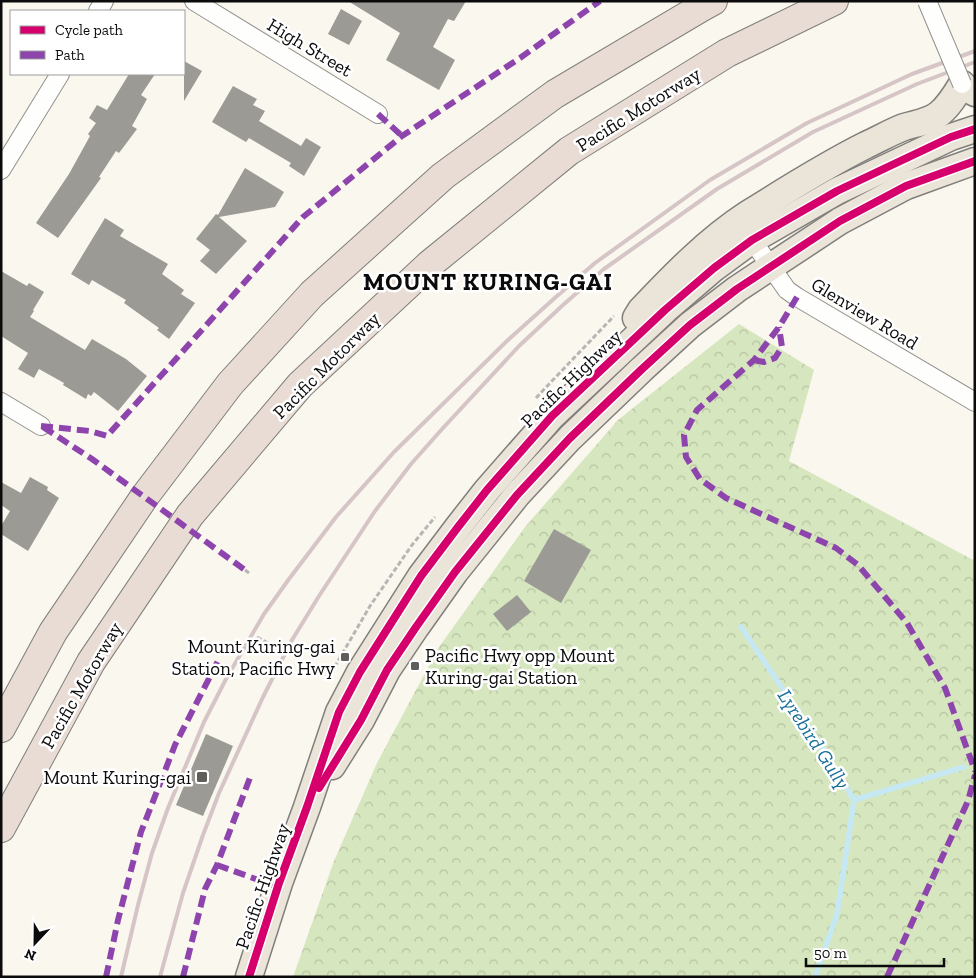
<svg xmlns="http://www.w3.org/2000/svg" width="976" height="978" viewBox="0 0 976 978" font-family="'Zilla Slab',serif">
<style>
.forest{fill:url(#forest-crowns)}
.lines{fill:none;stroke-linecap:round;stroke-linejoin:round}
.stream{stroke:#c6e8f3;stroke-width:5.5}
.building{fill:#9c9a95}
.minor-casing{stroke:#93918e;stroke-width:20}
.primary-casing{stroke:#807f7b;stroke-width:29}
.motorway-casing{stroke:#807f7b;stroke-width:30}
.path{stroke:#b7b6b5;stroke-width:3;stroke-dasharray:5 2.5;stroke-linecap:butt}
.minor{stroke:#fefefd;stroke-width:18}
.primary{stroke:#ebe4d8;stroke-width:26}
.motorway{stroke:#e8dcd4;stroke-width:28}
.rail{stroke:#d6c5c6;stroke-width:4}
.minor-bridge-casing{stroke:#93918e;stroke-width:20;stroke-linecap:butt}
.minor-bridge{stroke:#fefefd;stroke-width:18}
.quiet{stroke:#8e44ad;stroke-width:6;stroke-dasharray:12 6;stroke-linecap:butt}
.cycleway-casing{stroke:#fff;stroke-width:11}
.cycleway{stroke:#d6006c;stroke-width:8}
.poi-dot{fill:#5f5e5b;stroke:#fff;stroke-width:2}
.labels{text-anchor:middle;stroke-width:5;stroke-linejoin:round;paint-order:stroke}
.street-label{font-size:19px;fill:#0b0b0b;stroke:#fff}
.poi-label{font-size:19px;fill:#0b0b0b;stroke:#fff;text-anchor:end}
.water-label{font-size:20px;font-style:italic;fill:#186e9a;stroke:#fff}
.district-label{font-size:24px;font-weight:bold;letter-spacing:1px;fill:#0b0b0b;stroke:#fff}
</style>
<defs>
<pattern id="forest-crowns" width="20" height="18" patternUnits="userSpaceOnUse" patternTransform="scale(1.25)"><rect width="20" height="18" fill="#d6e6be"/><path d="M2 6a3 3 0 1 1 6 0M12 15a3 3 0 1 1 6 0" fill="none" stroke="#b6c4a2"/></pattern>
</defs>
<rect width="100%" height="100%" fill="#faf7ef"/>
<!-- forest -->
<path class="forest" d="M 739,324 L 814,370 L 789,461 L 975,561 L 975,977 L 293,977 L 334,861 L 377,763 L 439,647 L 525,527 L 618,420 Z"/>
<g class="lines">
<!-- stream -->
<g class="stream">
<path d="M 741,627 L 823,749 L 854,800 L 837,914 L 815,977"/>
<path d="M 854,800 L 964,767"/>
</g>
</g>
<!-- building -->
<g class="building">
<path d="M 348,1 L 466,1 L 454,21 L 448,19 L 433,47 L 455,60 L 439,90 L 386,60 L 400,33 Z"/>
<path d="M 341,9 L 362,21 L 349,45 L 328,34 Z"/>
<path d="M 184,61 L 202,71 L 184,101 Z"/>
<path d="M 129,74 L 155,74 L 141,95 L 147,99 L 132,126 L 137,129 L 119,153 L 116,151 L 99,177 L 101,178 L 58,238 L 36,223 L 69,174 L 90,136 L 88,134 L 96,123 L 89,118 L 97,105 L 107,110 Z"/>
<path d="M 233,86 L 257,99 L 253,105 L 265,111 L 259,121 L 301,146 L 306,138 L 321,147 L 304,176 L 289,166 L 291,163 L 249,138 L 246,142 L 212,122 Z"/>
<path d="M 245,168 L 284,192 L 275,207 L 219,217 L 247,241 L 216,274 L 200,261 L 210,250 L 196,239 L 216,214 L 218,215 Z"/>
<path d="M 105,218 L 124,230 L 120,236 L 168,264 L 162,274 L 184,290 L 181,294 L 195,303 L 169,339 L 157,330 L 159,328 L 124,303 L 126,300 L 92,280 L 89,285 L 71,274 Z"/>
<path d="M 1,271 L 27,286 L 29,283 L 44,292 L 33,310 L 34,311 L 30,317 L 85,350 L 92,339 L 126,359 L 147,376 L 118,411 L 94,392 L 91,396 L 88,394 L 86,399 L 63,385 L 64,383 L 39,369 L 34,378 L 18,369 L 28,353 L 1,336 Z"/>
<path d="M 30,477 L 48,487 L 47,490 L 59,498 L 28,551 L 1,534 L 1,526 L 10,511 L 1,505 L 1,482 L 21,493 Z"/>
<path d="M 554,529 L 591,550 L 561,603 L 524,581 Z"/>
<path d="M 517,595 L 531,612 L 507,631 L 493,614 Z"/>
<path d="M 206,734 L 233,746 L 203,816 L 176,805 Z"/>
</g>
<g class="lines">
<defs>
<g id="minor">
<path d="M 194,1 L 378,114"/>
<path d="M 98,11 L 104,1"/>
<path d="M 1,170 L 60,74"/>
<path d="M 752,240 L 787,290 L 797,297 L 975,402"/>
<path d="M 1,402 L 41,426"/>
</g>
<g id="primary">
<path d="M 636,318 L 641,310 C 673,276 708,240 748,214 C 786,190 826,165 866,145 C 879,139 891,132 904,127 C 917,123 929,122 939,114 C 949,106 956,94 962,84 L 966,88 L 975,93"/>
<path d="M 332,766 L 361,720 L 387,670 L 416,627 L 455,572 L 517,495 L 570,438 L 642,369 L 690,325 L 737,289 L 840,221 L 906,186 L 975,161"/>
<path d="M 249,977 L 279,883 L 307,807 L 339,712 L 360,672 L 421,576 L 458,527 L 487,490 L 552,416 L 665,310 L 714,268 L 752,240 L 837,191 L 951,137 L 975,129"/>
</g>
<g id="motorway">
<path d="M 1,728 L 53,632 L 145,496 L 230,384 L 312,294 L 443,176 L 555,94 L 702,7 L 713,1"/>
<path d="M 1,828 L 91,662 L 190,515 L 300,385 L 430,264 L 569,151 L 727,53 L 834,1"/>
</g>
</defs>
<!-- minor casing -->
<use href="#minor" class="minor-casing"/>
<!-- primary casing -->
<use href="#primary" class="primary-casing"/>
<!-- motorway casing -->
<use href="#motorway" class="motorway-casing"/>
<!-- path -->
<g class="path">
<path d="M 974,193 L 975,193"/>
<path d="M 536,398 L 551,382 L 614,316"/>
<path d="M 245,570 L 249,573"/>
<path d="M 257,637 L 282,651"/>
<path d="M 327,680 L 370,606 L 412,545 L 435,517"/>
</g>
<!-- minor -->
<use href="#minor" class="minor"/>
<!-- primary -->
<use href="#primary" class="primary"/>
<!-- motorway -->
<use href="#motorway" class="motorway"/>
<!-- rail -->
<g class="rail">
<path d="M 121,977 L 138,905 L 152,853 L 168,808 L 204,722 L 226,679 L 264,614 L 289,579 L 336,517 L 394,452 L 509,339 L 557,296 L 595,263 L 710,180 L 807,123 L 912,74 L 975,51"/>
<path d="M 160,977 L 183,893 L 203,835 L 219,793 L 263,697 L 292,640 L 319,596 L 375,511 L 411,464 L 443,428 L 519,346 L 563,305 L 604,269 L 717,189 L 813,132 L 917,84 L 975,62"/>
</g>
<defs>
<path id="minor-bridge" d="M 927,1 L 962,84"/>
</defs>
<!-- minor-bridge casing -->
<use href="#minor-bridge" class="minor-bridge-casing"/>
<!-- minor-bridge -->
<use href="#minor-bridge" class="minor-bridge"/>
<!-- quiet -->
<g class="quiet">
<path d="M 378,114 L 402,136"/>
<path d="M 797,297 L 779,327 L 754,360 L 697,410 L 684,435 L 686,457 L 700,479 L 726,498 L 836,548 L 858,565 L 907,623 L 945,688 L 975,771"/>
<path d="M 754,360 L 764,362 L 775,358 L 782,347 L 779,327"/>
<path d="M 41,426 L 90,431 L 107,436 L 303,217 L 402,136 L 520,58 L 600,1"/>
<path d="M 43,427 L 92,459 L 245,570"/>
<path d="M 217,865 L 278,887"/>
<path d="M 106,977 L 118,920 L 141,832 L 175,745 L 220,657"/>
<path d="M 183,977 L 205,889 L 217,865 L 251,775"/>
<path d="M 887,977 L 968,801 L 975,775"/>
</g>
<defs>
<g id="cycleway">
<path d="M 319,788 L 361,720 L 387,670 L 416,627 L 455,572 L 517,495 L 570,438 L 642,369 L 690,325 L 737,289 L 840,221 L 906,186 L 975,161"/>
<path d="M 249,977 L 279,883 L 307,807 L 339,712 L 360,672 L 421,576 L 458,527 L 487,490 L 552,416 L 665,310 L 714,268 L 752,240 L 837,191 L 951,137 L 975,129"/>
</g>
</defs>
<!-- cycleway casing -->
<use href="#cycleway" class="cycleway-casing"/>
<!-- cycleway -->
<use href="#cycleway" class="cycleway"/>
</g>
<!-- markers -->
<g class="poi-dot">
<rect x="340" y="652" width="10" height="10" rx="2.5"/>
<rect x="410" y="661" width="10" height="10" rx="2.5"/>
<rect x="196" y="771" width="12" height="12" rx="2.5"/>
</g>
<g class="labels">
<!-- street labels -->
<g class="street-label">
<text transform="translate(310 47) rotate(31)" y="7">High Street</text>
<text transform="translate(638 109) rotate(-32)" y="7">Pacific Motorway</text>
<text transform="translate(865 313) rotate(31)" y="7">Glenview Road</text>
<text transform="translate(326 365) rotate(-45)" y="7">Pacific Motorway</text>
<text transform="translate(571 378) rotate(-44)" y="7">Pacific Highway</text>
<text transform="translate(81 685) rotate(-60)" y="7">Pacific Motorway</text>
<text transform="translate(262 886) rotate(-71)" y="7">Pacific Highway</text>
</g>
<!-- poi labels -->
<g class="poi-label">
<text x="335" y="653">Mount Kuring-gai<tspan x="335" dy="22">Station, Pacific Hwy</tspan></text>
<text x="425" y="662" text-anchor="start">Pacific Hwy opp Mount<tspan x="425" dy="22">Kuring-gai Station</tspan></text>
<text x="191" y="784">Mount Kuring-gai</text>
</g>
<!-- water labels -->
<g class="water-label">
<text transform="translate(814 739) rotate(57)" y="7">Lyrebird Gully</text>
</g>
<!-- district labels -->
<g class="district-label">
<text x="488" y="290">MOUNT KURING-GAI</text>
</g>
</g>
<!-- border -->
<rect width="976" height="978" fill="none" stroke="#0b0b0b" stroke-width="5"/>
<!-- legend -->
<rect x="10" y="10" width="175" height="65" fill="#ffffff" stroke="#9d9d9d"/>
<rect x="20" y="26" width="25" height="8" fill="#d6006c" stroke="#9d9d9d"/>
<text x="55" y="35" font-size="15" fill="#0b0b0b">Cycle path</text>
<rect x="20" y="51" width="25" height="8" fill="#8e44ad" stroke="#9d9d9d"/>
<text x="55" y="60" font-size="15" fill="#0b0b0b">Path</text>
<!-- north arrow -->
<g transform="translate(35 943) rotate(202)" stroke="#ffffff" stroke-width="4" paint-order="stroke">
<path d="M0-4L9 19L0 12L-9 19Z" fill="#0b0b0b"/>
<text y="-8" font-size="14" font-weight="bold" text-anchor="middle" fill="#0b0b0b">N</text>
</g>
<!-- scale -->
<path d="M806 958v8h138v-8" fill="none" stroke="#0b0b0b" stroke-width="2.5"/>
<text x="814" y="958" font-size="15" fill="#0b0b0b" stroke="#ffffff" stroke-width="4" paint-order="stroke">50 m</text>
</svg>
